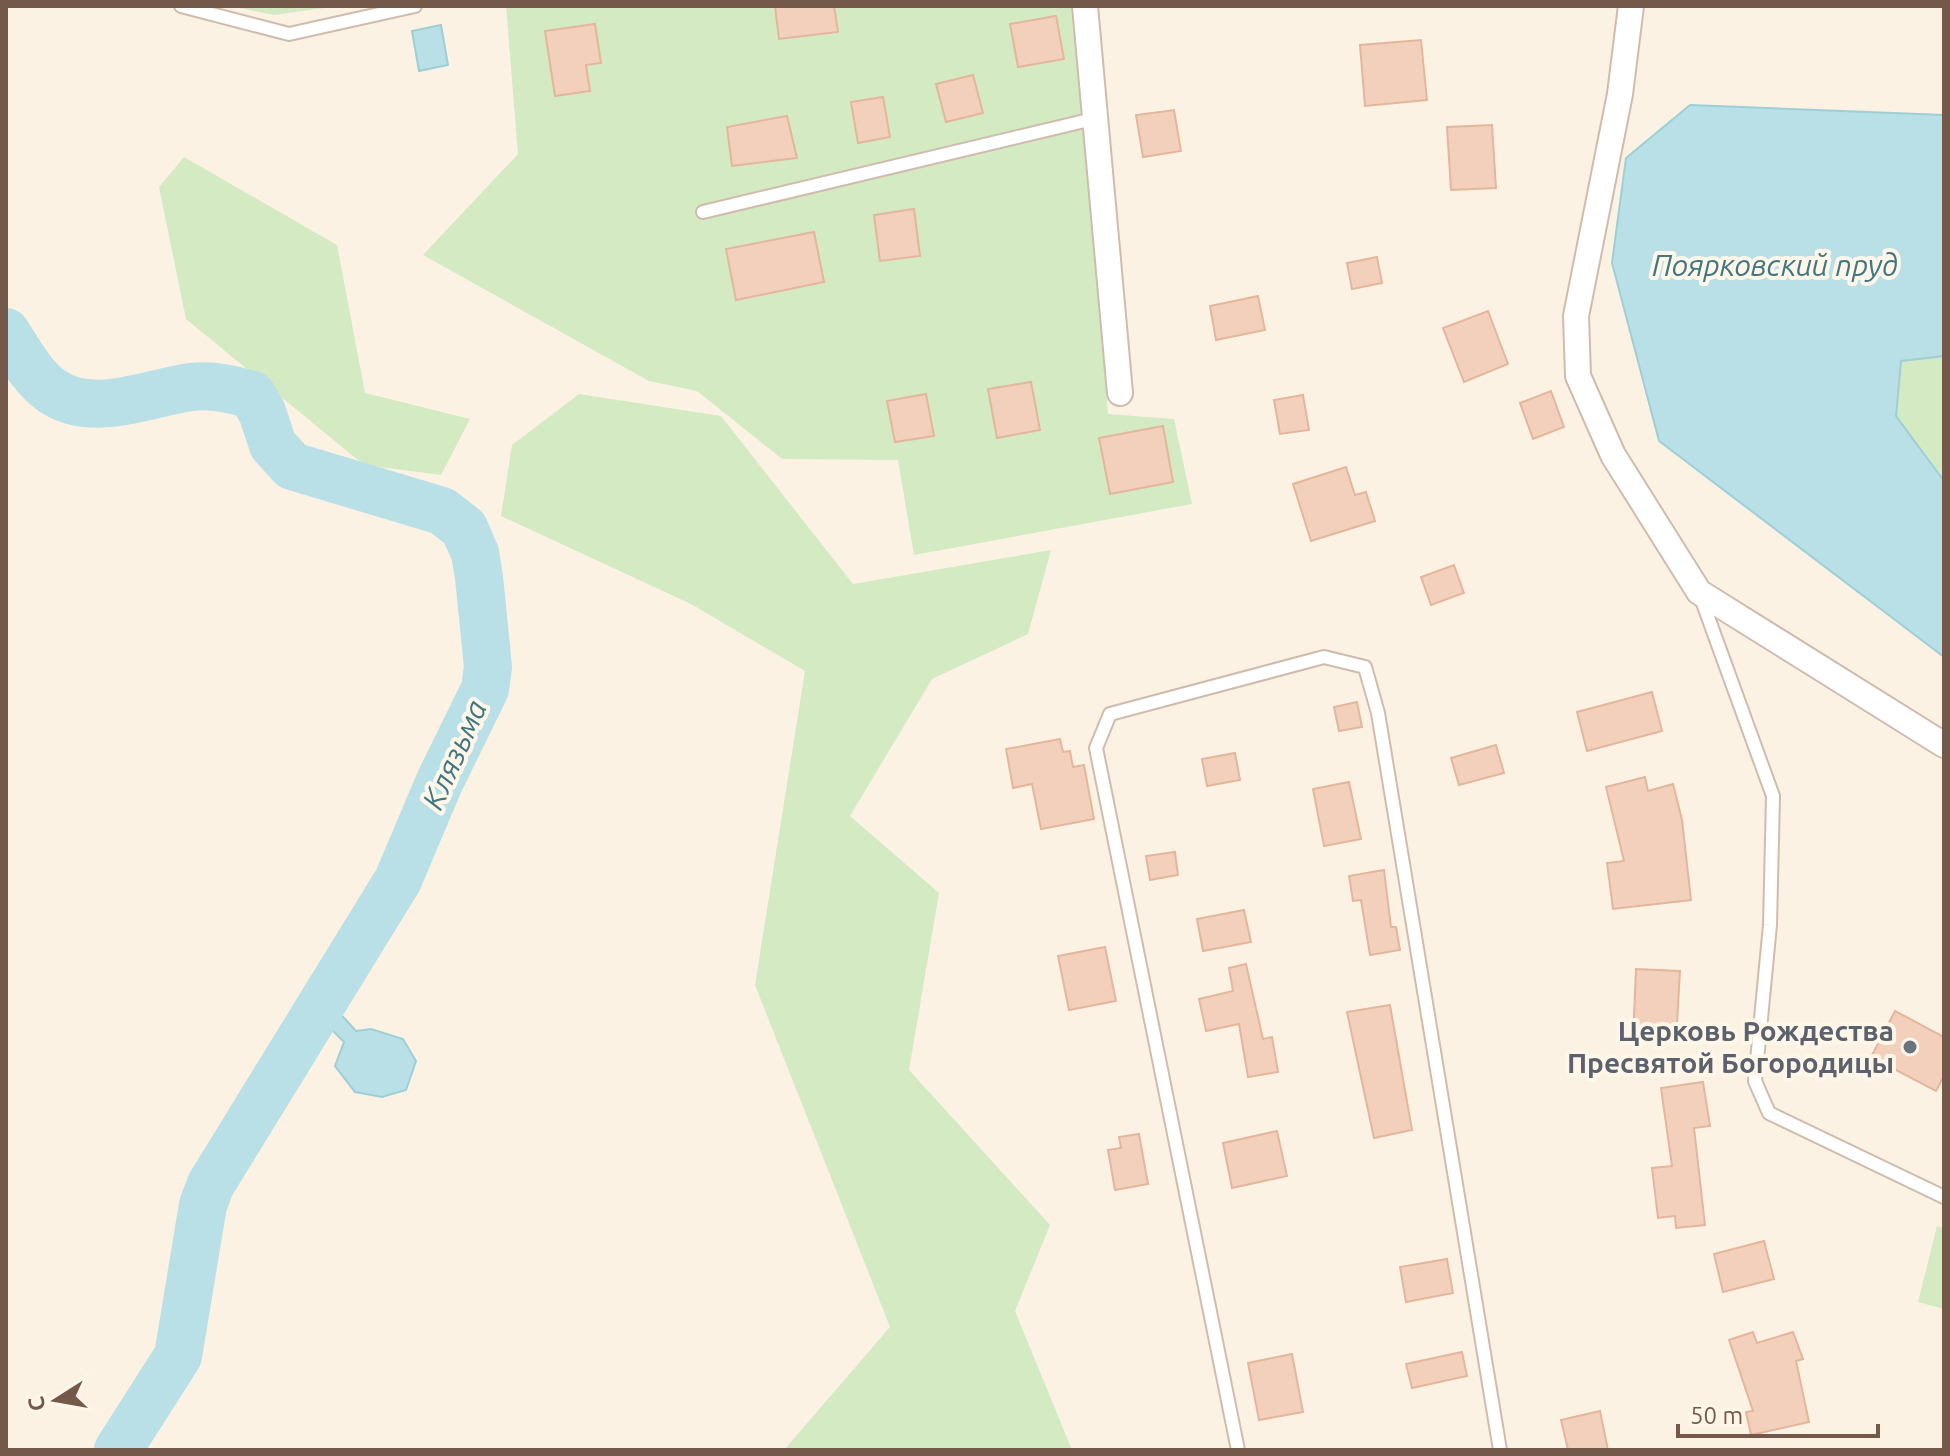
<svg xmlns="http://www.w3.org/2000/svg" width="1950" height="1456" viewBox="0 0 1950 1456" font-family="Ubuntu,sans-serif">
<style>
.green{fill:#d3eac2}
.water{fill:#b8e0e6;stroke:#9ecfd7;stroke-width:2}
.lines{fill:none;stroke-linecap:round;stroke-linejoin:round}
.river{stroke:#b8e0e6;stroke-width:48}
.building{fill:#f2d0bb;stroke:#e4b69c;stroke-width:2}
.service-casing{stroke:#d0bcad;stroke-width:16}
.minor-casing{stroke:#d0bcad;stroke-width:28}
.service{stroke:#fff;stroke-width:12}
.minor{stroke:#fff;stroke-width:24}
.worship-dot{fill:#6b7280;stroke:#fff6ea;stroke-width:3}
.labels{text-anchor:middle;stroke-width:8;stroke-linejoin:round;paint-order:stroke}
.worship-label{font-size:28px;font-weight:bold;fill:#5b616d;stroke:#fff6ea;text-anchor:end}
.water-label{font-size:30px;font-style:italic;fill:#407781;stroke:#fff6ea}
</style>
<rect width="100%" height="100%" fill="#fcf2e4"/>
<!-- green -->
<g class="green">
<path d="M 230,6 L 338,6 L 274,15 Z"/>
<path d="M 506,6 L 1075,6 L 1108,414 L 1174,419 L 1192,504 L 914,555 L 898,460 L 782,459 L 697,391 L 649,381 L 423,255 L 518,154 Z"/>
<path d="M 184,157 L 337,245 L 365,393 L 470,419 L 441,475 L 364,465 L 186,319 L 159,187 Z"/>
<path d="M 1944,356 L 1944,481 L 1896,416 L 1901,360 Z"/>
<path d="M 579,394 L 721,416 L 853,584 L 1051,550 L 1028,634 L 932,679 L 850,816 L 939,893 L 909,1070 L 1050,1225 L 1015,1311 L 1072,1450 L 784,1450 L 890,1327 L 755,985 L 805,671 L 691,604 L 501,516 L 512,445 Z"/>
<path d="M 1937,1226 L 1944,1228 L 1944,1309 L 1918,1302 Z"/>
</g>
<!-- water -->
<g class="water">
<path d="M 441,25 L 448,65 L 419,71 L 412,31 Z"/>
<path d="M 1690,105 L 1944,115 L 1944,356 L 1901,361 L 1896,416 L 1944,481 L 1944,657 L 1659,441 L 1612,263 L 1626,158 Z"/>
<path d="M 326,998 L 356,1031 L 371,1029 L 403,1039 L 416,1061 L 406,1090 L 382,1097 L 355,1092 L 335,1066 L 344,1042 L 316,1014 Z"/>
</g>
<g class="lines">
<!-- river -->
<path class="river" d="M 6,332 C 19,352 32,377 52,391 C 93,419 147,393 191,387 C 212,384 233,389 252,395 L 262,412 L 273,445 L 292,466 L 442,511 L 464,528 L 475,553 L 479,577 L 488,667 L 485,689 L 439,783 L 398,880 L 211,1184 L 203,1205 L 178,1356 L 118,1450"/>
</g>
<!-- building -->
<g class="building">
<path d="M 775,6 L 834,6 L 838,32 L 779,39 Z"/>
<path d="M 1056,16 L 1064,59 L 1018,67 L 1010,24 Z"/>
<path d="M 595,24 L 601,63 L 586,65 L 590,91 L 555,96 L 545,31 Z"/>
<path d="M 1421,40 L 1427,100 L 1365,106 L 1360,45 Z"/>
<path d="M 973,75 L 983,113 L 946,122 L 936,84 Z"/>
<path d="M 883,97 L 890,137 L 858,143 L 851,102 Z"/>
<path d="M 1174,110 L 1181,151 L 1143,157 L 1136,115 Z"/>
<path d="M 787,116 L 797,158 L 732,166 L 727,127 Z"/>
<path d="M 1492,125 L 1496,188 L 1451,190 L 1447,127 Z"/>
<path d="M 914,209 L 920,256 L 880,261 L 874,215 Z"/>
<path d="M 814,232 L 824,282 L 736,300 L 726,249 Z"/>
<path d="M 1377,257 L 1382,283 L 1352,289 L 1347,263 Z"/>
<path d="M 1258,296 L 1265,330 L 1216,340 L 1210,306 Z"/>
<path d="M 1488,311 L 1508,364 L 1464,382 L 1443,328 Z"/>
<path d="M 1031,382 L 1040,430 L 997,438 L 988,389 Z"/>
<path d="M 1551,391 L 1564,427 L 1533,439 L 1520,403 Z"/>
<path d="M 926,394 L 934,436 L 895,442 L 887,401 Z"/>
<path d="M 1303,395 L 1309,430 L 1280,434 L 1274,400 Z"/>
<path d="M 1163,426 L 1173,482 L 1110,494 L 1099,438 Z"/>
<path d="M 1346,467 L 1355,495 L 1366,492 L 1375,521 L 1311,541 L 1293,484 Z"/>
<path d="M 1454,565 L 1464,593 L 1431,605 L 1421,577 Z"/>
<path d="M 1652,692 L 1662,731 L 1587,751 L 1577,712 Z"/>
<path d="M 1357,702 L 1362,727 L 1339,731 L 1334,707 Z"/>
<path d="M 1060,739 L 1063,752 L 1070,751 L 1073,767 L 1084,765 L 1094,819 L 1041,829 L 1032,784 L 1013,788 L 1006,749 Z"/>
<path d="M 1496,745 L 1504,773 L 1459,785 L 1451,758 Z"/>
<path d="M 1235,753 L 1240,780 L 1207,786 L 1202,759 Z"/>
<path d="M 1645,777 L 1648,791 L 1673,784 L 1682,820 L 1691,900 L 1613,909 L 1607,863 L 1624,861 L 1606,787 Z"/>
<path d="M 1349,782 L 1361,839 L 1324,846 L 1313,789 Z"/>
<path d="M 1175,852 L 1178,875 L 1150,880 L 1146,856 Z"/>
<path d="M 1384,870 L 1391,927 L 1396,927 L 1400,950 L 1370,955 L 1361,900 L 1353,901 L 1349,876 Z"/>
<path d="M 1244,910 L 1251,942 L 1203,951 L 1197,919 Z"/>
<path d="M 1105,947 L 1116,1001 L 1069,1010 L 1058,956 Z"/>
<path d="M 1246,964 L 1263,1039 L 1272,1037 L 1278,1072 L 1248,1077 L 1239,1024 L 1206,1031 L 1199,999 L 1233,991 L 1229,968 Z"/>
<path d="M 1636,969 L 1680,971 L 1676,1041 L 1633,1039 Z"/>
<path d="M 1390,1005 L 1412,1130 L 1374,1138 L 1347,1012 Z"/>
<path d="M 1895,1011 L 1944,1037 L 1944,1076 L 1936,1091 L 1871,1057 Z"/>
<path d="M 1703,1082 L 1710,1126 L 1694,1128 L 1705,1225 L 1676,1228 L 1675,1216 L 1658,1218 L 1652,1168 L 1672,1166 L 1661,1088 Z"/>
<path d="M 1277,1131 L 1287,1176 L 1232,1188 L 1223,1143 Z"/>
<path d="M 1139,1134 L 1148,1184 L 1115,1190 L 1108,1150 L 1121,1148 L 1119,1137 Z"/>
<path d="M 1764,1241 L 1774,1279 L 1723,1292 L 1714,1254 Z"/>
<path d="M 1447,1259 L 1453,1293 L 1406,1302 L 1400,1267 Z"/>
<path d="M 1753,1332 L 1757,1343 L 1793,1332 L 1803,1359 L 1796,1361 L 1809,1422 L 1751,1435 L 1746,1412 L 1753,1411 L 1729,1340 Z"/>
<path d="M 1462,1352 L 1467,1376 L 1412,1388 L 1406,1364 Z"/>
<path d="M 1292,1354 L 1303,1412 L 1259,1420 L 1248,1363 Z"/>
<path d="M 1600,1411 L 1608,1450 L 1568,1450 L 1561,1420 Z"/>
</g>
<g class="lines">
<defs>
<g id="service">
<path d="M 181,6 L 289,34 L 415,6"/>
<path d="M 703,212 L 1093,119"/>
<path d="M 1700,595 L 1773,796 L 1770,925 L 1755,1081 L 1769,1113 L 1944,1197"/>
<path d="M 1238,1450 L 1096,748 L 1110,714 L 1324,657 L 1365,667 L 1378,713 L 1500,1450"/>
</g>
<g id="minor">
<path d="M 1085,6 L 1120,393"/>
<path d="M 1631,6 L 1620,94 L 1576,316 L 1578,376 L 1613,455 L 1699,592 L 1944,745"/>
</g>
</defs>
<!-- service casing -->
<use href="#service" class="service-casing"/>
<!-- minor casing -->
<use href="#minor" class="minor-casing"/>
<!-- service -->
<use href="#service" class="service"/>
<!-- minor -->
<use href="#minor" class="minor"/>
</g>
<!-- markers -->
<circle class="worship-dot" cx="1910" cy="1047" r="8"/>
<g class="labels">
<!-- worship labels -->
<g class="worship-label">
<text x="1894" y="1041">Церковь Рождества<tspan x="1894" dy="32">Пресвятой Богородицы</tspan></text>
</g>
<!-- water labels -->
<g class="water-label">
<text x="1775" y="276">Поярковский пруд</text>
<text transform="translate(455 755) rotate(-66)" y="10">Клязьма</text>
</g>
</g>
<!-- border -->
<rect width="1950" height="1456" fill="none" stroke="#745849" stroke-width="16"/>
<!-- north arrow -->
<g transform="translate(56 1400) rotate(259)" stroke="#fff6ea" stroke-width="6" paint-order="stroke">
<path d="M0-6L14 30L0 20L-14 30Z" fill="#745849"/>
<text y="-12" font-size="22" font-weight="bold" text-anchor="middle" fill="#745849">С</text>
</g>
<!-- scale -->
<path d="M1678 1424v12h200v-12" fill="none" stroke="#745849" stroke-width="4"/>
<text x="1690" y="1424" font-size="24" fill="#745849" stroke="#fff6ea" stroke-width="6" paint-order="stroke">50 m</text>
</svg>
